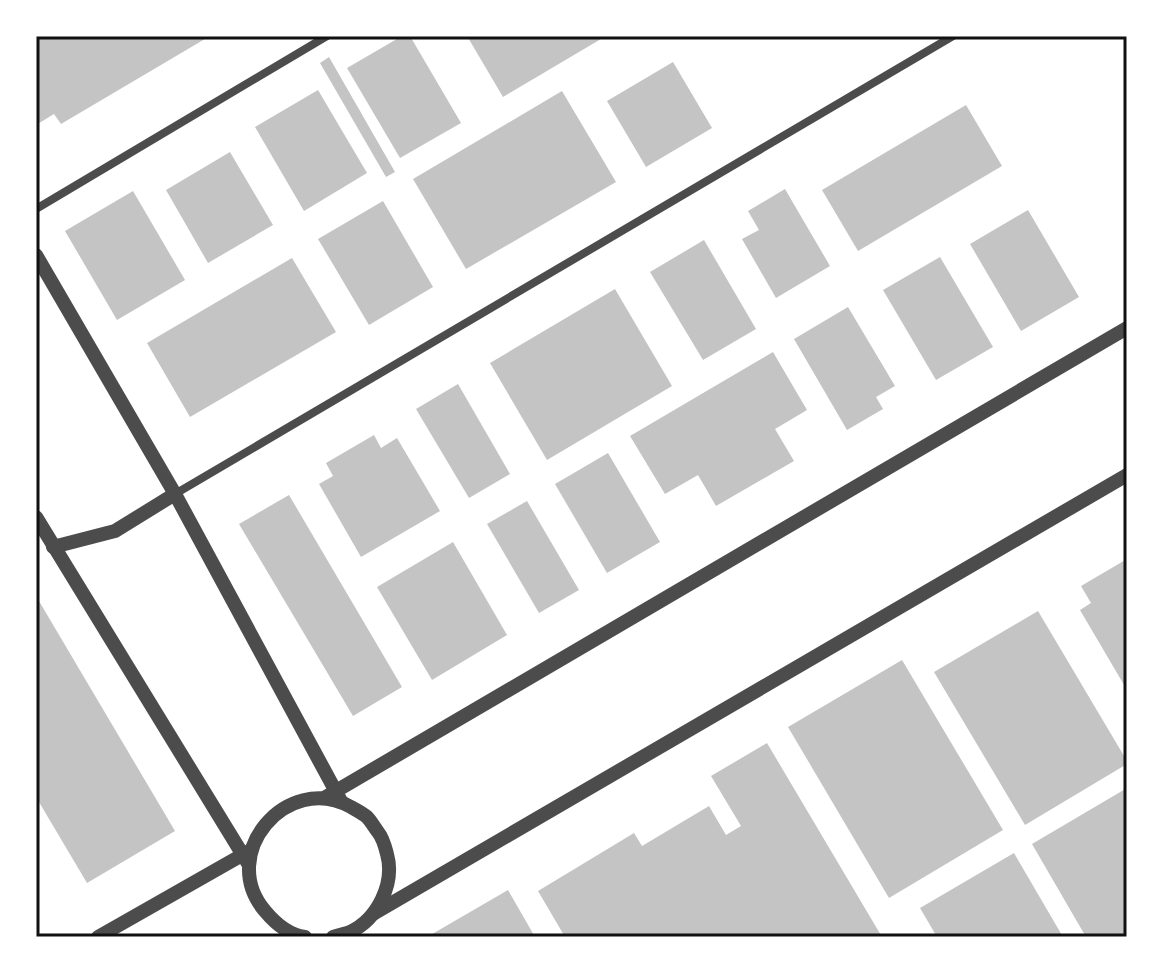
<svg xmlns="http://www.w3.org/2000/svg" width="1163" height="973" viewBox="0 0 1163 973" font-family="'Work Sans',sans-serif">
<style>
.building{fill:#c4c4c4}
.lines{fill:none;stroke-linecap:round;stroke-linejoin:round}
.minor{stroke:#4c4c4c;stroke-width:8}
.tertiary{stroke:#4c4c4c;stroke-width:14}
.neatline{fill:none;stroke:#111;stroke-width:3}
</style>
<rect width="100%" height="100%" fill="#fff"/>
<!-- building -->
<g class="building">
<path d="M 36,36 L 210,36 L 61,124 L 54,114 L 36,125 Z"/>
<path d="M 402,36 L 410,36 L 461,123 L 400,158 L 347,68 Z"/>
<path d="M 467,36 L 606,36 L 503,97 Z"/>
<path d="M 329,57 L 395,172 L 386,177 L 320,63 Z"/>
<path d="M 673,62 L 712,128 L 646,167 L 607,101 Z"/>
<path d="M 318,90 L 367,173 L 304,211 L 255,127 Z"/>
<path d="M 562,91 L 616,182 L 466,269 L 413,179 Z"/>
<path d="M 966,105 L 1002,166 L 858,251 L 822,190 Z"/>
<path d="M 230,152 L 273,225 L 208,263 L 166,190 Z"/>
<path d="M 785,189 L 830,266 L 776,298 L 742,239 L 759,230 L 748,211 Z"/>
<path d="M 133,191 L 185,280 L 117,320 L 65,231 Z"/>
<path d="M 383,201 L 433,287 L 369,325 L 318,239 Z"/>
<path d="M 1028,210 L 1079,297 L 1021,331 L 970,244 Z"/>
<path d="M 704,240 L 756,329 L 703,360 L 650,272 Z"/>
<path d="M 940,257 L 993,347 L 936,380 L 883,290 Z"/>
<path d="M 292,258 L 336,332 L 190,417 L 147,343 Z"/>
<path d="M 615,289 L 672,386 L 547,460 L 490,363 Z"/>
<path d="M 848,307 L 895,386 L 876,397 L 883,409 L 847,430 L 794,339 Z"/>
<path d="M 773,352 L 807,410 L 775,429 L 794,461 L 716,506 L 698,475 L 665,494 L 630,436 Z"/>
<path d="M 458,384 L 510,474 L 469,498 L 416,409 Z"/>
<path d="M 374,435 L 381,448 L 397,438 L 440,511 L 361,557 L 319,484 L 333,476 L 326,463 Z"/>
<path d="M 608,453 L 660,542 L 607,573 L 555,484 Z"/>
<path d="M 289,495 L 402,687 L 353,716 L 239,524 Z"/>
<path d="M 527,501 L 579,590 L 539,613 L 487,524 Z"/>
<path d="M 453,542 L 507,635 L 432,680 L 377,587 Z"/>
<path d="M 1127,559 L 1127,690 L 1080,610 L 1091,603 L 1081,586 Z"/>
<path d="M 36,596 L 175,831 L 87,883 L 36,797 Z"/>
<path d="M 1038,611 L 1127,761 L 1127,764 L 1025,825 L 934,672 Z"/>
<path d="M 902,660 L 1003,830 L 889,898 L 788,727 Z"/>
<path d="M 767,743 L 882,937 L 565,937 L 538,891 L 634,833 L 642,846 L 709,806 L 726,835 L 741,826 L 711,776 Z"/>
<path d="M 1127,788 L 1127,937 L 1086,937 L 1032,844 Z"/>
<path d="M 1014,853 L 1063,937 L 937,937 L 920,908 Z"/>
<path d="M 508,890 L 535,937 L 427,937 Z"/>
</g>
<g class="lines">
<!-- minor -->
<g class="minor">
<path d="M 36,209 L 327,36"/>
<path d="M 175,494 L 953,36"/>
</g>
<!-- tertiary -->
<g class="tertiary">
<path d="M 36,255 L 175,494 L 341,801"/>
<path d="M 36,517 L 249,865"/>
<path d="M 53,547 L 115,531 L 175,494"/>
<path d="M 324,798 L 1127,328"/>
<path d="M 373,914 L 1127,475"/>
<path d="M 98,937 L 251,850"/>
<path d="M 305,937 C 289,935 275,923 265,911 C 217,855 286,771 351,807 C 356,810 362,813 367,817 C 371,821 374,827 378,832 C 383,838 385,846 387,854 C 395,883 378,919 350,932 C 345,934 338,935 333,937"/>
</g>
</g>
<!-- border -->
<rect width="1163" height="973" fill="none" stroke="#ffffff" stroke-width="76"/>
<rect x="38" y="38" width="1087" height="897" class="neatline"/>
</svg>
